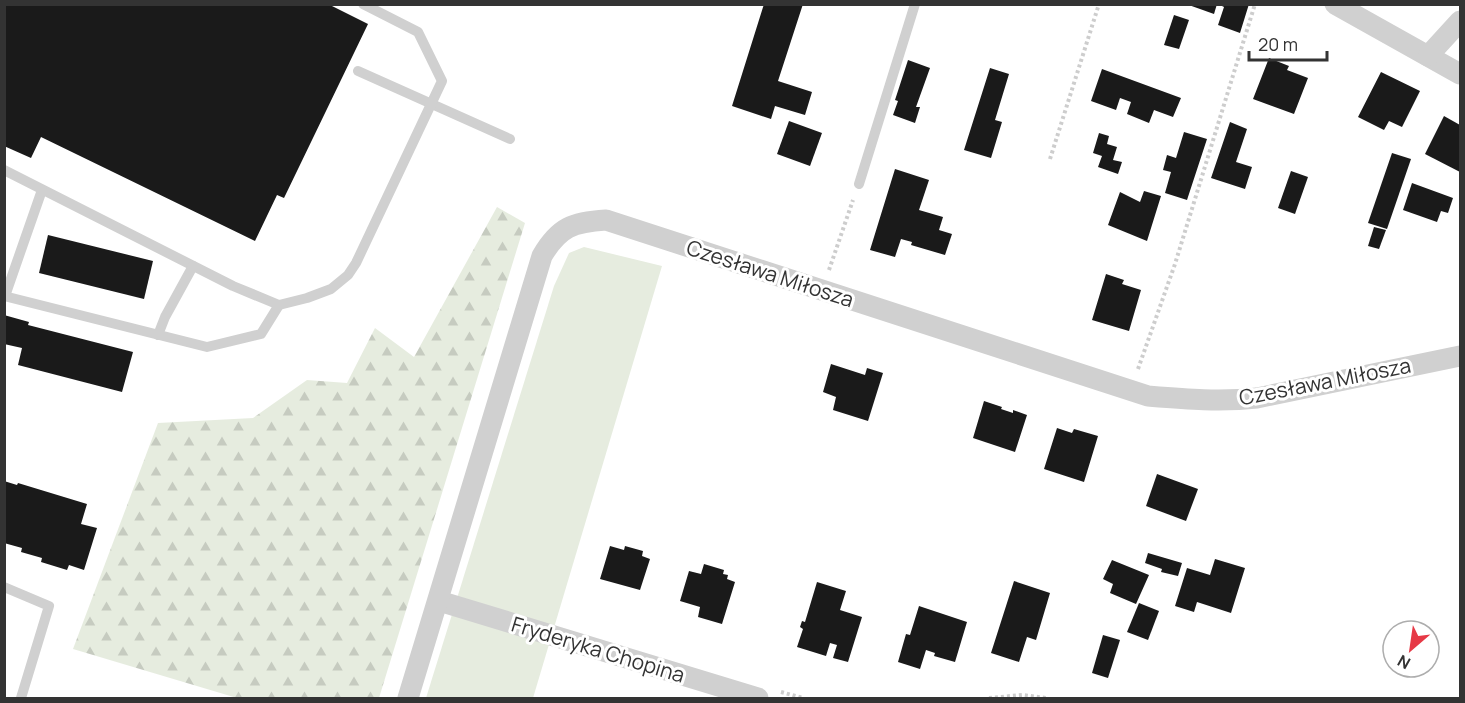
<svg xmlns="http://www.w3.org/2000/svg" width="1465" height="703" viewBox="0 0 1465 703" font-family="Manrope,sans-serif">
<style>
.grass{fill:#e6ecdf}
.forest{fill:url(#forest-firs)}
.building{fill:#1a1a1a}
.lines{fill:none;stroke-linecap:round;stroke-linejoin:round}
.path{stroke:#cdcdcd;stroke-width:4;stroke-dasharray:3 3;stroke-linecap:butt}
.service{stroke:#d0d0d0;stroke-width:10}
.minor{stroke:#d0d0d0;stroke-width:21}
.labels{text-anchor:middle;stroke-width:6;stroke-linejoin:round;paint-order:stroke}
.street-label{font-size:21px;fill:#333;stroke:#fff}
</style>
<defs>
<pattern id="forest-firs" width="22" height="20" patternUnits="userSpaceOnUse" patternTransform="scale(1.5)"><rect width="22" height="20" fill="#e6ecdf"/><path d="M5 1l3.5 6h-7zM16 11l3.5 6h-7z" fill="#c6cbc0"/></pattern>
</defs>
<rect width="100%" height="100%" fill="#fff"/>
<!-- grass -->
<path class="grass" d="M 584,247 L 662,266 L 533,698 L 426,698 L 554,286 L 569,253 Z"/>
<!-- forest -->
<path class="forest" d="M 497,207 L 525,223 L 379,698 L 237,698 L 73,649 L 158,423 L 253,418 L 307,380 L 347,383 L 375,328 L 414,357 Z"/>
<!-- building -->
<g class="building">
<path d="M 4,4 L 328,4 L 368,24 L 284,198 L 277,195 L 255,241 L 41,137 L 31,158 L 4,146 Z"/>
<path d="M 764,4 L 803,4 L 778,81 L 812,92 L 805,115 L 775,106 L 771,119 L 732,106 Z"/>
<path d="M 1186,4 L 1217,4 L 1214,14 Z"/>
<path d="M 1218,4 L 1249,4 L 1240,33 L 1218,25 L 1224,7 Z"/>
<path d="M 1174,15 L 1189,20 L 1179,49 L 1164,45 Z"/>
<path d="M 1269,58 L 1289,66 L 1287,70 L 1308,78 L 1294,114 L 1253,99 Z"/>
<path d="M 908,60 L 930,68 L 916,107 L 920,107 L 915,123 L 893,115 L 898,101 L 895,100 Z"/>
<path d="M 990,68 L 1009,74 L 995,120 L 1002,122 L 991,158 L 964,150 Z"/>
<path d="M 1102,69 L 1181,98 L 1173,117 L 1154,110 L 1149,123 L 1127,114 L 1131,102 L 1120,98 L 1116,110 L 1091,101 Z"/>
<path d="M 1381,72 L 1420,91 L 1402,127 L 1389,121 L 1384,130 L 1358,117 Z"/>
<path d="M 1444,116 L 1460,125 L 1460,172 L 1425,154 Z"/>
<path d="M 789,121 L 822,133 L 810,166 L 777,154 Z"/>
<path d="M 1230,122 L 1247,129 L 1236,162 L 1252,167 L 1245,189 L 1211,178 Z"/>
<path d="M 1184,132 L 1207,139 L 1187,200 L 1165,193 L 1171,172 L 1163,170 L 1167,155 L 1176,158 Z"/>
<path d="M 1099,133 L 1109,136 L 1107,144 L 1117,147 L 1113,160 L 1122,162 L 1118,174 L 1098,167 L 1102,156 L 1093,153 Z"/>
<path d="M 1392,153 L 1411,159 L 1387,229 L 1368,223 Z"/>
<path d="M 895,169 L 929,180 L 919,210 L 943,217 L 939,230 L 952,234 L 945,255 L 911,245 L 912,242 L 901,239 L 895,257 L 870,250 Z"/>
<path d="M 1291,171 L 1308,177 L 1295,214 L 1278,208 Z"/>
<path d="M 1412,183 L 1453,198 L 1448,213 L 1441,211 L 1437,222 L 1403,210 Z"/>
<path d="M 1144,191 L 1161,196 L 1147,241 L 1108,225 L 1120,192 L 1140,202 Z"/>
<path d="M 1374,227 L 1386,230 L 1379,249 L 1368,246 Z"/>
<path d="M 48,235 L 153,261 L 144,299 L 39,273 Z"/>
<path d="M 1106,274 L 1124,280 L 1122,284 L 1141,290 L 1129,331 L 1092,320 Z"/>
<path d="M 4,315 L 29,322 L 28,325 L 133,352 L 122,392 L 18,365 L 22,348 L 4,344 Z"/>
<path d="M 831,364 L 865,375 L 867,368 L 883,373 L 868,421 L 833,410 L 836,397 L 823,392 Z"/>
<path d="M 984,401 L 1002,407 L 1001,409 L 1013,413 L 1013,410 L 1027,415 L 1015,452 L 973,438 Z"/>
<path d="M 1057,428 L 1072,433 L 1074,429 L 1098,436 L 1084,482 L 1044,469 Z"/>
<path d="M 1157,474 L 1198,489 L 1186,521 L 1146,506 Z"/>
<path d="M 4,481 L 17,485 L 18,483 L 87,504 L 81,524 L 97,528 L 84,570 L 69,565 L 67,570 L 41,562 L 42,558 L 21,552 L 22,548 L 4,543 Z"/>
<path d="M 610,546 L 624,550 L 625,546 L 643,551 L 642,556 L 650,559 L 640,590 L 600,579 Z"/>
<path d="M 1148,553 L 1182,563 L 1178,576 L 1161,572 L 1162,569 L 1145,563 Z"/>
<path d="M 1215,559 L 1245,568 L 1231,613 L 1197,602 L 1194,612 L 1175,606 L 1187,568 L 1210,575 Z"/>
<path d="M 1112,560 L 1149,575 L 1136,604 L 1110,593 L 1113,584 L 1103,579 Z"/>
<path d="M 704,564 L 724,570 L 723,574 L 728,575 L 727,579 L 735,582 L 722,624 L 698,617 L 700,607 L 680,601 L 689,571 L 701,574 Z"/>
<path d="M 1014,581 L 1050,593 L 1036,640 L 1027,637 L 1019,662 L 991,653 Z"/>
<path d="M 817,582 L 846,591 L 840,610 L 862,617 L 848,662 L 833,658 L 837,645 L 830,643 L 826,656 L 797,647 L 803,629 L 800,627 L 802,621 L 805,622 Z"/>
<path d="M 1139,603 L 1159,611 L 1148,640 L 1127,632 Z"/>
<path d="M 919,606 L 967,622 L 955,662 L 934,656 L 935,653 L 926,650 L 920,669 L 898,662 L 906,634 L 910,635 Z"/>
<path d="M 1103,635 L 1120,640 L 1108,678 L 1092,673 Z"/>
</g>
<g class="lines">
<!-- path -->
<g class="path">
<path d="M 1050,159 L 1099,4"/>
<path d="M 829,270 L 853,200"/>
<path d="M 1138,369 L 1175,264 L 1255,4"/>
<path d="M 781,692 L 803,698"/>
<path d="M 989,698 L 1022,695 L 1046,698"/>
</g>
<!-- service -->
<g class="service">
<path d="M 358,71 L 510,139"/>
<path d="M 4,170 L 233,286 L 279,305 L 307,298 L 331,289 L 348,275 L 356,263 L 442,81 L 418,32 L 363,4"/>
<path d="M 859,184 L 915,4"/>
<path d="M 4,296 L 207,347 L 261,334 L 279,305"/>
<path d="M 5,296 L 42,190"/>
<path d="M 158,335 L 165,317 L 193,266"/>
<path d="M 4,587 L 49,606 L 21,698"/>
</g>
<!-- minor -->
<g class="minor">
<path d="M 1335,4 L 1460,74"/>
<path d="M 1428,56 L 1460,21"/>
<path d="M 439,601 L 758,698"/>
<path d="M 408,698 L 542,256 C 559,227 573,222 606,220 L 1148,396 C 1185,399 1220,402 1257,398 L 1460,356"/>
</g>
</g>
<g class="labels">
<!-- street labels -->
<g class="street-label">
<text transform="translate(770 274) rotate(18)" y="7">Czesława Miłosza</text>
<text transform="translate(1325 382) rotate(-11)" y="7">Czesława Miłosza</text>
<text transform="translate(598 650) rotate(17)" y="7">Fryderyka Chopina</text>
</g>
</g>
<!-- border -->
<rect width="1465" height="703" fill="none" stroke="#333333" stroke-width="12"/>
<!-- north arrow -->
<g transform="translate(1411 649) rotate(209)"><circle r="28" fill="#ffffff" stroke="#adadad" stroke-width="1.5"/>
<path d="M0-4.5L10 22L0 15L-10 22Z" fill="#e63946"/>
<text y="-9" font-size="16" font-weight="bold" text-anchor="middle" fill="#333333">N</text>
</g>
<!-- scale -->
<path d="M1249 51v9h78v-9" fill="none" stroke="#333333" stroke-width="3"/>
<text x="1258" y="51" font-size="18" fill="#333333" stroke="#ffffff" stroke-width="4.5" paint-order="stroke">20 m</text>
</svg>
